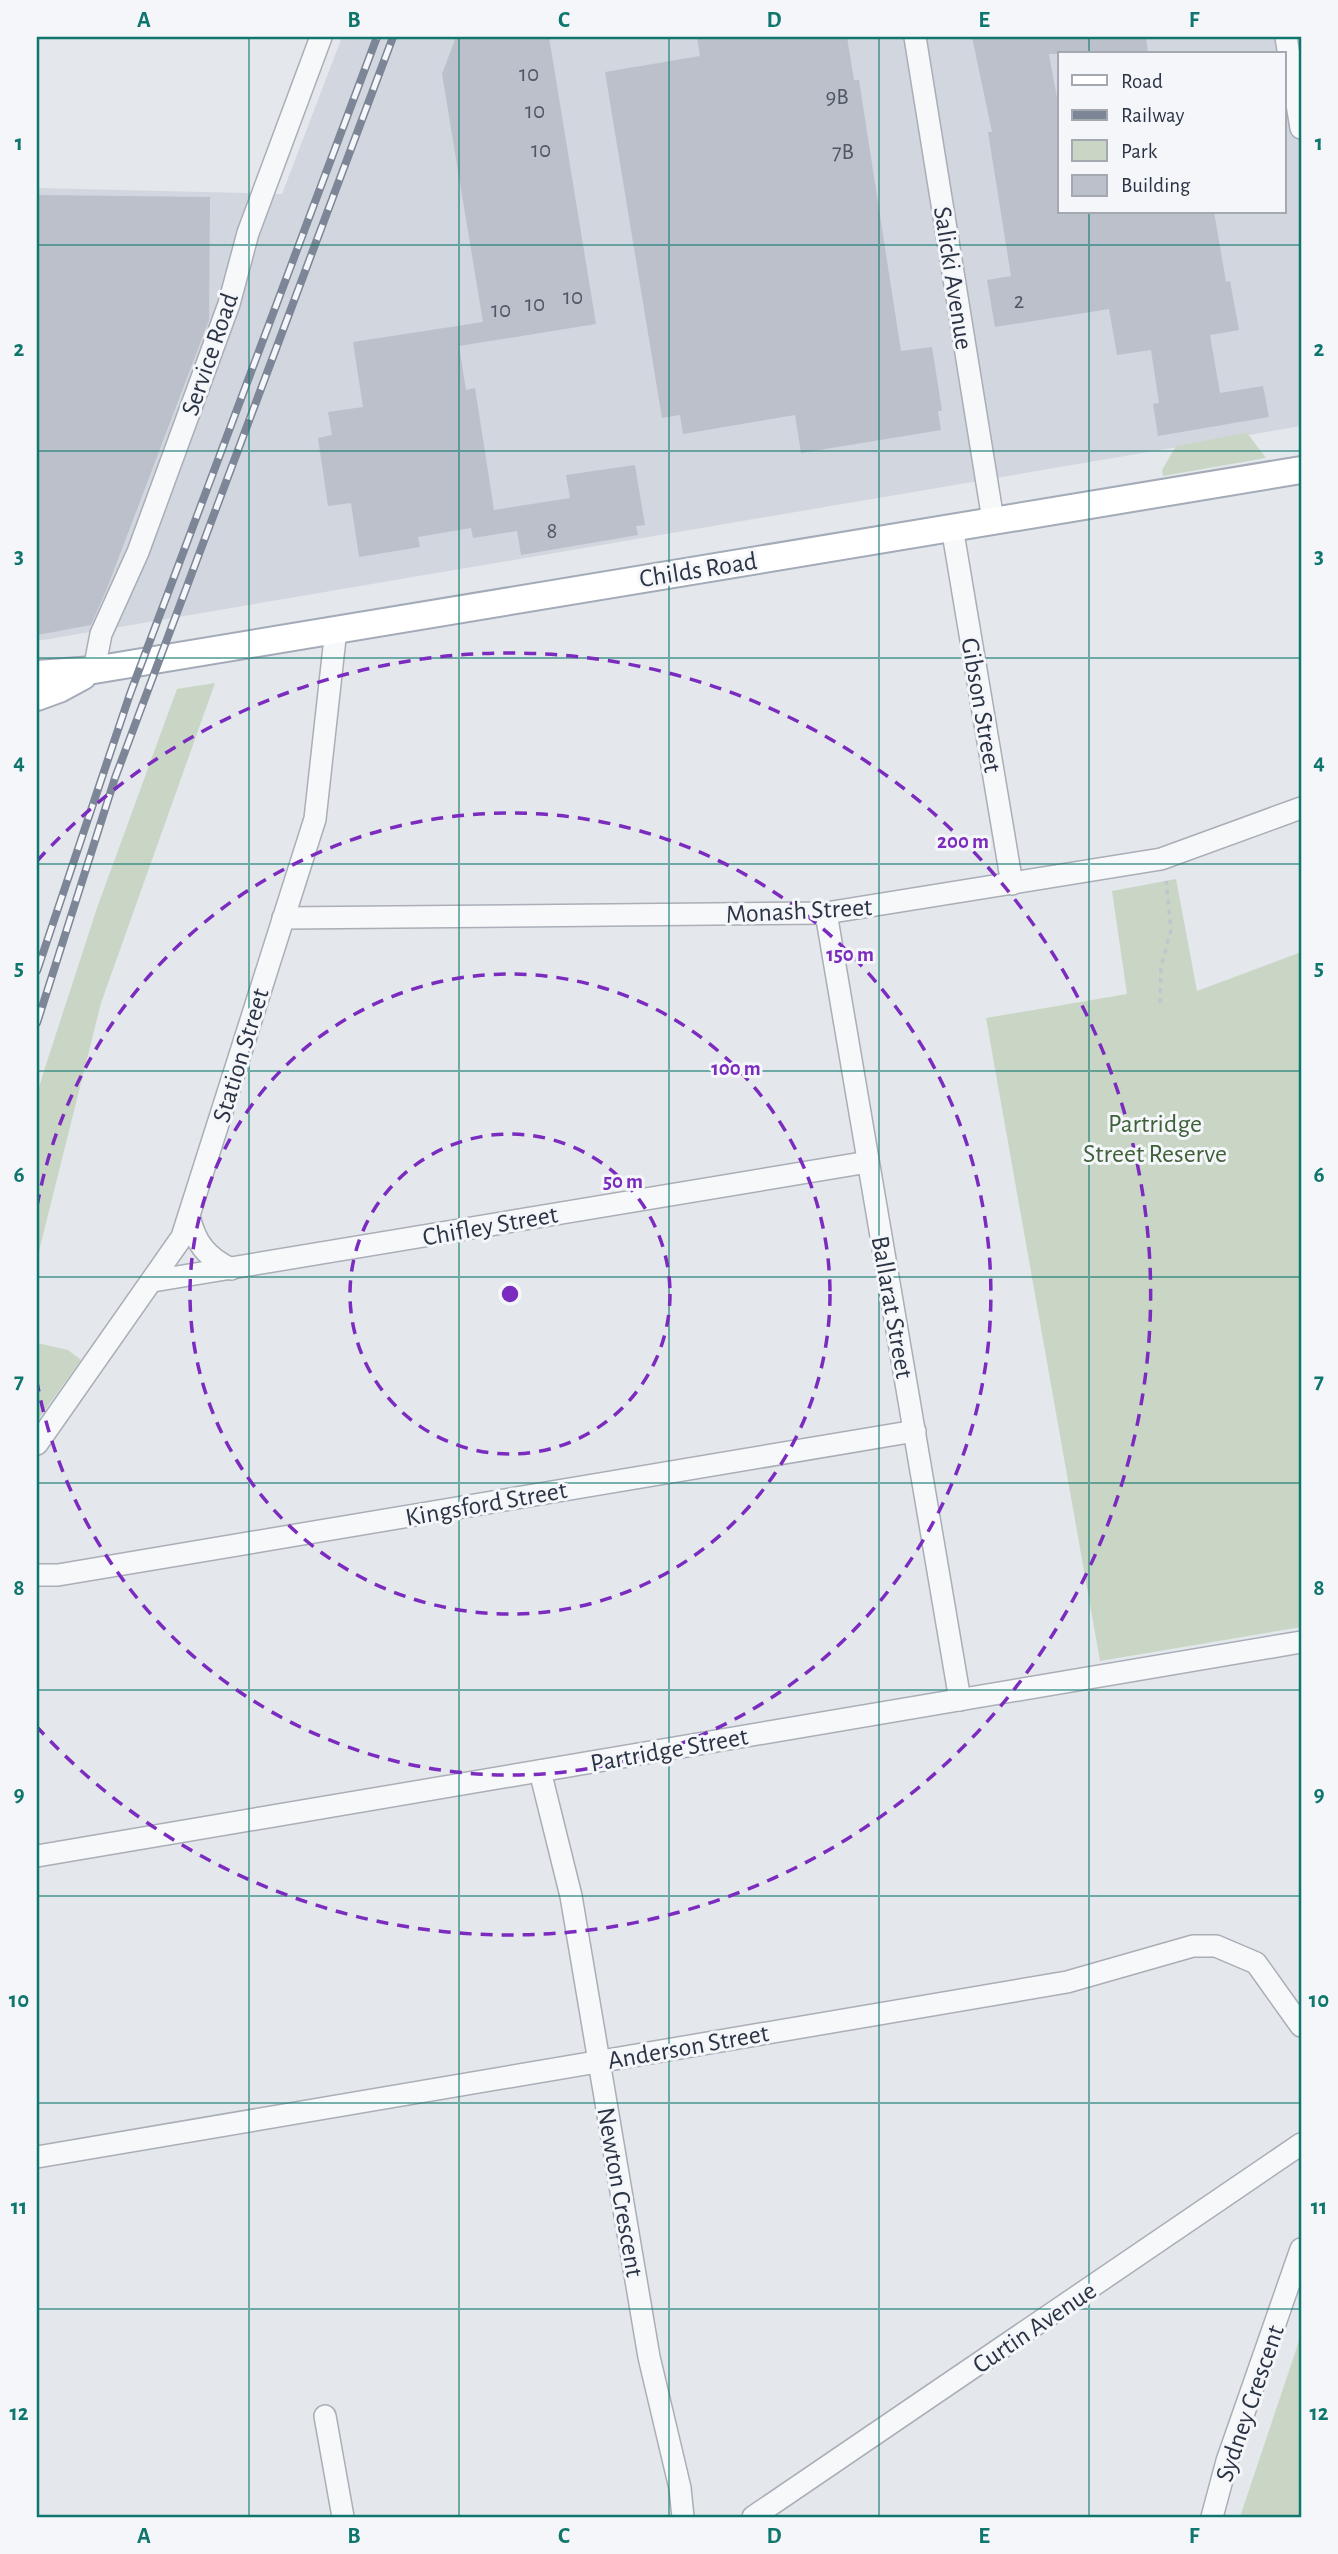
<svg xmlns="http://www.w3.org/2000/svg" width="1338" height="2554" viewBox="0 0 1338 2554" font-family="'Alegreya Sans',sans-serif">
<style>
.built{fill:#d2d6de;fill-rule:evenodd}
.green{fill:#c9d6c5}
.building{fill:#bbc0ca}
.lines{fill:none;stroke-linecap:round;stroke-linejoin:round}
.minor-casing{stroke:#a9aeb7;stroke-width:24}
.major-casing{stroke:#a3abb8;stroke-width:30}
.path{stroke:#c2c5cb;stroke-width:3.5;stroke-dasharray:5 5;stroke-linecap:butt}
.minor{stroke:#f7f8fa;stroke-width:21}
.major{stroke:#fff;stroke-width:26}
.rail-casing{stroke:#7d8696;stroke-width:8}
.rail{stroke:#f4f6f9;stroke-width:5;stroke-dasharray:16;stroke-linecap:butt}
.grid{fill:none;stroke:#0f766e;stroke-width:2;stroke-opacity:0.55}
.ring{fill:none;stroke:#7b2cbf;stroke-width:3.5;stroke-dasharray:12 9}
.labels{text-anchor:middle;stroke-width:6;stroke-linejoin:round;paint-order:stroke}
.number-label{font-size:23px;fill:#4f5766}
.street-label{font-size:26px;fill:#2b3445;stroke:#f4f6f9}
.park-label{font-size:26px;fill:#3f6138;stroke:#f4f6f9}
.centre{fill:#7b2cbf;stroke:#f4f6f9;stroke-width:3.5}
.ring-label{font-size:21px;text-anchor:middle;font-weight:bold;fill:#7b2cbf;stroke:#f4f6f9;stroke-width:6;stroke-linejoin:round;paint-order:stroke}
.neatline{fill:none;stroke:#0f766e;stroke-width:2.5}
.grid-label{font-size:23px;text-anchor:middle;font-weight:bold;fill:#0f766e}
</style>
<rect width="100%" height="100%" fill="#e4e7ec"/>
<!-- built -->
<path class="built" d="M 342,37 L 1301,37 L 1301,426 L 37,641 L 37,188 L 282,194 ZM 1060,54 L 1284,54 L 1284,212 L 1060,212 Z"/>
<!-- green -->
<g class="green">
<path d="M 1247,433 L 1266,458 L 1163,476 L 1162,470 L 1176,446 Z"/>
<path d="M 215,683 L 101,1003 L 37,1259 L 37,1095 L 43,1074 L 97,908 L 177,689 Z"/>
<path d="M 1176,879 L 1197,991 L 1301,952 L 1301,1627 L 1100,1661 L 986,1018 L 1127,994 L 1112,891 Z"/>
<path d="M 37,1343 L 68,1350 L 81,1360 L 37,1421 Z"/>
<path d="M 1301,2335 L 1301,2517 L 1240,2517 Z"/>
</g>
<!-- building -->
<g class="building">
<path d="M 456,37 L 549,37 L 596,324 L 459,346 L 466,390 L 475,388 L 494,510 L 570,498 L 566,475 L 635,465 L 645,525 L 636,526 L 638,535 L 521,555 L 517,531 L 473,538 L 471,528 L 418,537 L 420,547 L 359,557 L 351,503 L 328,506 L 318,438 L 332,435 L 328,412 L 363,407 L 353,342 L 483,322 L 442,74 Z"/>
<path d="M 697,37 L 847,37 L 854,80 L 859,80 L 901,351 L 932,347 L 942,411 L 938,411 L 941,430 L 801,453 L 795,415 L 683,434 L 680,415 L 662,418 L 605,72 L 700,56 Z"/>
<path d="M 972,37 L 1146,37 L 1148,54 L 1049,54 L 1060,115 L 1060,212 L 1214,212 L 1226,282 L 1230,281 L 1239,330 L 1210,335 L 1220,393 L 1263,386 L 1269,417 L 1158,436 L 1153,404 L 1159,403 L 1151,350 L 1117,355 L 1109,309 L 995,327 L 987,280 L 1011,276 L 988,132 L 992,132 Z"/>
<path d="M 37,195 L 210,197 L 209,320 L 106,591 L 91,625 L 37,635 Z"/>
</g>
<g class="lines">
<defs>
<g id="minor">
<path d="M 915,37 L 993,520"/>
<path d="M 1286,37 L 1301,128"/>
<path d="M 952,527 L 1012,884"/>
<path d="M 94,670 L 101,634 L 138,552 L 229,304 L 248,233 L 321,37"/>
<path d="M 826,913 L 960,1700"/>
<path d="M 283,918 L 826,913 L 1161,859 L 1301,808"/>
<path d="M 189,1216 C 195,1242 206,1257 231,1269"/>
<path d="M 153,1281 L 868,1162"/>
<path d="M 37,1444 L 182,1237 L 315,819 L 336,629"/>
<path d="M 37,1575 L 58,1575 L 915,1431"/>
<path d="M 540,1771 L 571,1896 L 649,2357 L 680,2488 L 683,2517"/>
<path d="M 37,1856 L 1301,1642"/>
<path d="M 37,2157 L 1067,1982 L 1193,1946 L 1216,1946 L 1256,1963 L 1301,2026"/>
<path d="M 325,2416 L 343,2517"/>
<path d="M 753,2517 L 1301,2144"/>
<path d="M 1212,2517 L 1227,2461 L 1301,2249"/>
</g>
<g id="major">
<path d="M 37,674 L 94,670 L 1301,470"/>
<path d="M 37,697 L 59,689 L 83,676"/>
</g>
</defs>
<!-- minor casing -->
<use href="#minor" class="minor-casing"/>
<!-- major casing -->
<use href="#major" class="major-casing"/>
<!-- path -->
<path class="path" d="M 1160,1003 L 1161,967 L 1171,930 L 1166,881"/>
<!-- minor -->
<use href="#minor" class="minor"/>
<!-- major -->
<use href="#major" class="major"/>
<defs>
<g id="rail">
<path d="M 37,971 L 130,694 L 377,37"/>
<path d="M 37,1023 L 115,778 L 393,37"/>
</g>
</defs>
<!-- rail casing -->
<use href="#rail" class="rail-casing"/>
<!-- rail -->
<use href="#rail" class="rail"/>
</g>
<!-- grid -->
<path class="grid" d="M 249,37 L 249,2517M 459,37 L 459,2517M 669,37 L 669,2517M 879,37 L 879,2517M 1089,37 L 1089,54M 1089,212 L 1089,2517M 37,245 L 1301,245M 37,451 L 1301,451M 37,658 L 1301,658M 37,864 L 1301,864M 37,1071 L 1301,1071M 37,1277 L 1301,1277M 37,1483 L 1301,1483M 37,1690 L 1301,1690M 37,1896 L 1301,1896M 37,2103 L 1301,2103M 37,2309 L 1301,2309"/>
<!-- distance rings -->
<g class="ring">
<circle cx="510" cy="1294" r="160"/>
<circle cx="510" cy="1294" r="320"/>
<path d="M37 1206A481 481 0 1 1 37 1382"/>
<path d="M37 861A641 641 0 1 1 37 1727"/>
</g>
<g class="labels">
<!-- number labels -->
<g class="number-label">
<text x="529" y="81">10</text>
<text x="837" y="104">9B</text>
<text x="535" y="118">10</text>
<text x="541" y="157">10</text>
<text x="843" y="159">7B</text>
<text x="573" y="304">10</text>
<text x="1019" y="308">2</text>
<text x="535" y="311">10</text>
<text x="501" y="317">10</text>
<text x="552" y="538">8</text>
</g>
<!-- street labels -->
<g class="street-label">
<text transform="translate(954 278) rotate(81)" y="9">Salicki Avenue</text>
<text transform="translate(209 354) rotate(-71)" y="9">Service Road</text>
<text transform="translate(698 569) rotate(-9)" y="9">Childs Road</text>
<text transform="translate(982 705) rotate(80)" y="9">Gibson Street</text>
<text transform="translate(799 910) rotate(-3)" y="9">Monash Street</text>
<text transform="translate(240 1055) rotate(-73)" y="9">Station Street</text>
<text transform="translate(490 1225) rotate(-10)" y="9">Chifley Street</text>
<text transform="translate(893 1307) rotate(80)" y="9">Ballarat Street</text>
<text transform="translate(486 1503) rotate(-10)" y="9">Kingsford Street</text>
<text transform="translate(669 1749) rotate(-10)" y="9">Partridge Street</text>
<text transform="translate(688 2046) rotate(-10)" y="9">Anderson Street</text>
<text transform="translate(621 2192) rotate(80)" y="9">Newton Crescent</text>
<text transform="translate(1034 2327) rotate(-34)" y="9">Curtin Avenue</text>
<text transform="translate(1249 2403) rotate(-71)" y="9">Sydney Crescent</text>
</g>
<!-- park labels -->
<g class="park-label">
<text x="1155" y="1132">Partridge<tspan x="1155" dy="30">Street Reserve</tspan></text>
</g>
</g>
<circle cx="510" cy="1294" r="10" class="centre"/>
<g class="ring-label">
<text x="963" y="848">200 m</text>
<text x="850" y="961">150 m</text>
<text x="736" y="1075">100 m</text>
<text x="623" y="1188">50 m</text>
</g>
<!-- border -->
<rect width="1338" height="2554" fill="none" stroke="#f4f6f9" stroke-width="77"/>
<!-- legend -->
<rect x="1058" y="52" width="228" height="161" fill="#f4f6f9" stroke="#a4a8b1" stroke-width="2"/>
<rect x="1072" y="75" width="35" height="10" fill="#ffffff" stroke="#a4a8b1" stroke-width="2"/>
<text x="1121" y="88" font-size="21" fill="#2b3445">Road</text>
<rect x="1072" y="110" width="35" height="10" fill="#7d8696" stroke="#a4a8b1" stroke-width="2"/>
<text x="1121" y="122" font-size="21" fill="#2b3445">Railway</text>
<rect x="1072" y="140" width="35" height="21" fill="#c9d6c5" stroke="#a4a8b1" stroke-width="2"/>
<text x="1121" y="158" font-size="21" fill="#2b3445">Park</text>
<rect x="1072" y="175" width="35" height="21" fill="#bbc0ca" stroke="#a4a8b1" stroke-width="2"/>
<text x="1121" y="192" font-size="21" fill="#2b3445">Building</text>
<rect x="38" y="38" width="1262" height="2478" class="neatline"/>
<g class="grid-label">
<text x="144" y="27">A</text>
<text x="354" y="27">B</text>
<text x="564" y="27">C</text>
<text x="774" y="27">D</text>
<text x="984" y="27">E</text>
<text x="1194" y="27">F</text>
<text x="19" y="150">1</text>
<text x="1319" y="150">1</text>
<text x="19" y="356">2</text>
<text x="1319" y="356">2</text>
<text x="19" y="563">3</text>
<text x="1319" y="563">3</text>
<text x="19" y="769">4</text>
<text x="1319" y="769">4</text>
<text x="19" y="975">5</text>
<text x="1319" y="975">5</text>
<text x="19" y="1182">6</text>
<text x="1319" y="1182">6</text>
<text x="19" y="1388">7</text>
<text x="1319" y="1388">7</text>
<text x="19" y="1595">8</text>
<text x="1319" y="1595">8</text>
<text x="19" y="1801">9</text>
<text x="1319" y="1801">9</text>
<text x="19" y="2007">10</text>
<text x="1319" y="2007">10</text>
<text x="19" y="2214">11</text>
<text x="1319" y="2214">11</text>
<text x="19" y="2420">12</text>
<text x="1319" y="2420">12</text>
<text x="144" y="2543">A</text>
<text x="354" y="2543">B</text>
<text x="564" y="2543">C</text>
<text x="774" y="2543">D</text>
<text x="984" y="2543">E</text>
<text x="1194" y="2543">F</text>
</g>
</svg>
